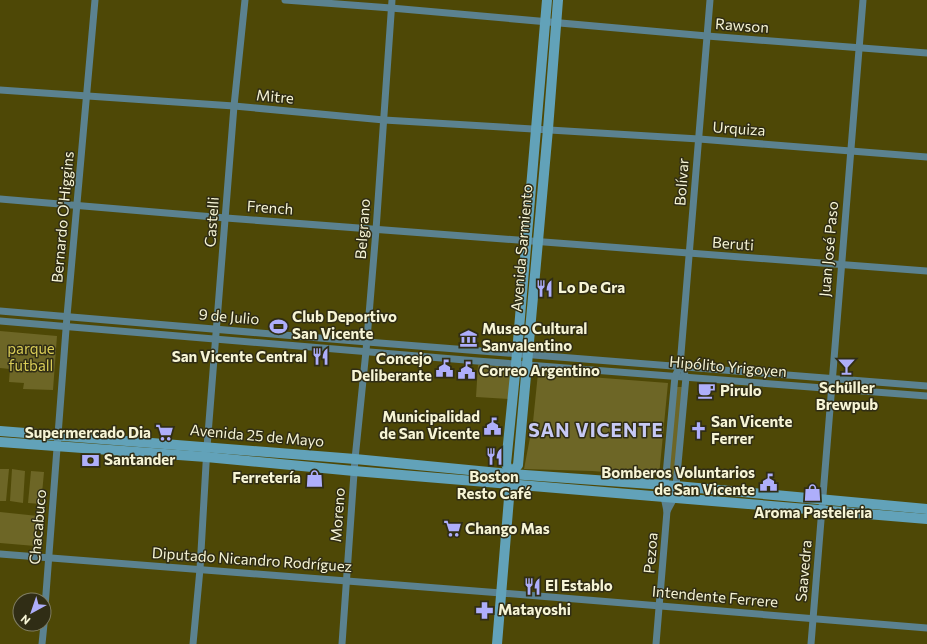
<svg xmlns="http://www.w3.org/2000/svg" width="927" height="644" viewBox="0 0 927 644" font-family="Commissioner,sans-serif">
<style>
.green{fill:#6d6626}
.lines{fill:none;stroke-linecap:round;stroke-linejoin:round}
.minor{stroke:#5b8290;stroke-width:7}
.secondary{stroke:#62a2b9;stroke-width:10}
.labels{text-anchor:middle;stroke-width:3;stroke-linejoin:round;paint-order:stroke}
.street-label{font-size:15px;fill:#f6f4d5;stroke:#302d15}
.poi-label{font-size:15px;font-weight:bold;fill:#f6f4d5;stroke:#302d15;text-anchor:start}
.park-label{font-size:15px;fill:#dacd57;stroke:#302d15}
.district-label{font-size:19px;font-weight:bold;letter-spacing:1px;fill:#c7c9f4;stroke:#302d15}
</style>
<rect width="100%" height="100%" fill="#4e4806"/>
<!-- green -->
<g class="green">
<path d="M 0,331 L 57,336 L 53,390 L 23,389 L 24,383 L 9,382 L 10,369 L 0,368 Z"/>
<path d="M 478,365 L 512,367 L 509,399 L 476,397 Z"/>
<path d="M 538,373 L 668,383 L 659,476 L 592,471 L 524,469 L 533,422 Z"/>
<path d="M 676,387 L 683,387 L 674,478 L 668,477 Z"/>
<path d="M 0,469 L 9,469 L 6,501 L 0,501 Z"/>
<path d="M 12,469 L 25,471 L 23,503 L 10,501 Z"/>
<path d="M 31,471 L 44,472 L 41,504 L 28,503 Z"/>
<path d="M 0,512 L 38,516 L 35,546 L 0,543 Z"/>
</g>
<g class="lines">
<!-- minor -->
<g class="minor">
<path d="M 285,0 L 391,8 L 707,36 L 927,53"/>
<path d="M 0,90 L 234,106 L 384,120 L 699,139 L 927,157"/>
<path d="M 0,199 L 226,218 L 927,271"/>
<path d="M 0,311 L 367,342 L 927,386"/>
<path d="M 0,321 L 477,361 L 927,396"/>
<path d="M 667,511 L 674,498 L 676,486 L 686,377 L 684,373"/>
<path d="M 0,554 L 501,593 L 927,628"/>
<path d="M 44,620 L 67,316 L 95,0"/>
<path d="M 42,644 L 44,624"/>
<path d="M 193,644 L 200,569 L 207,447 L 234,106 L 245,0"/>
<path d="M 342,644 L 355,459 L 366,351 L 376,230 L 392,0"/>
<path d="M 656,644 L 667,511 L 664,497 L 675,376 L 680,366 L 710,0"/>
<path d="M 811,644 L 863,0"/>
</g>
<!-- secondary -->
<g class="secondary">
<path d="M 0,431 L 355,459 L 511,474 L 665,485 L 927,509"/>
<path d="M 0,442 L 206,457 L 354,471 L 927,519"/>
<path d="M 511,474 L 518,465 L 548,129 L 558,0"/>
<path d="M 497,644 L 511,474 L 506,464 L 516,364 L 547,0"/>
</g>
</g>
<!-- icons -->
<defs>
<symbol id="restaurant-bare" viewBox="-9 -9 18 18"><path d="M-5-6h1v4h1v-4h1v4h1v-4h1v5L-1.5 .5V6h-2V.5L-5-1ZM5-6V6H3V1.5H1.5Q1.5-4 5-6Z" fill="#aeaefb" stroke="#302d15" stroke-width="2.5" paint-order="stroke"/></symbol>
<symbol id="stadium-bare" viewBox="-9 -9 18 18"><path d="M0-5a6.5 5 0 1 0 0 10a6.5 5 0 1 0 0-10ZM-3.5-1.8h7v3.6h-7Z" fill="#aeaefb" stroke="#302d15" stroke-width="2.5" paint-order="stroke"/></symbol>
<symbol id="museum-bare" viewBox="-9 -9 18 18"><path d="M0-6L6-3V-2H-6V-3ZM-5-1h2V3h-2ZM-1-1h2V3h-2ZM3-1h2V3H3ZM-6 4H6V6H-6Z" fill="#aeaefb" stroke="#302d15" stroke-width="2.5" paint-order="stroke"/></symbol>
<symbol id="bar-bare" viewBox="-9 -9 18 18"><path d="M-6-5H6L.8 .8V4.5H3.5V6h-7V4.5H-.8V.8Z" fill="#aeaefb" stroke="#302d15" stroke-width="2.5" paint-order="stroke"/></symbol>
<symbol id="civic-bare" viewBox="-9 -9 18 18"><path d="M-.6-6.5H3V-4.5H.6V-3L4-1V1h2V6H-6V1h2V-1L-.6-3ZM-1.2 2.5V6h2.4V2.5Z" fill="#aeaefb" stroke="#302d15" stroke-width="2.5" paint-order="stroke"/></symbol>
<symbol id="cafe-bare" viewBox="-9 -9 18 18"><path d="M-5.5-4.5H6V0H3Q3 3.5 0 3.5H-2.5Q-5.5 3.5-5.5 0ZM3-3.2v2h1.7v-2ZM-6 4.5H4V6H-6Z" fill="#aeaefb" stroke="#302d15" stroke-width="2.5" paint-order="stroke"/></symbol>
<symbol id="church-bare" viewBox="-9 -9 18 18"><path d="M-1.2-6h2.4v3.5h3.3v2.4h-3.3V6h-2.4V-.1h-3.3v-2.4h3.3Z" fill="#aeaefb" stroke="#302d15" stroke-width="2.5" paint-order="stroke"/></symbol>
<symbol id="supermarket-bare" viewBox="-9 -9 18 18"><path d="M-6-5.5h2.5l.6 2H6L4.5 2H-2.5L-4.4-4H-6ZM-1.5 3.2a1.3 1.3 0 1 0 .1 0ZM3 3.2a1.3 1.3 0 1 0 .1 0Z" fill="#aeaefb" stroke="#302d15" stroke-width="2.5" paint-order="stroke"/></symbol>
<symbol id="bank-bare" viewBox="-9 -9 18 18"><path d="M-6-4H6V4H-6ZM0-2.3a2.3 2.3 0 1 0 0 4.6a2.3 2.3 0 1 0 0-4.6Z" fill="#aeaefb" stroke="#302d15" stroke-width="2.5" paint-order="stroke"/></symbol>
<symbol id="shop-bare" viewBox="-9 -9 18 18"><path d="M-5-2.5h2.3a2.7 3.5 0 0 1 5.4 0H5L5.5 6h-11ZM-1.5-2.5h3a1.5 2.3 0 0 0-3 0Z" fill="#aeaefb" stroke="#302d15" stroke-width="2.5" paint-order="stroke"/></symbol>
<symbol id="pharmacy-bare" viewBox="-9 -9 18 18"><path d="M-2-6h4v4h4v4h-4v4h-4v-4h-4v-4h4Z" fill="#aeaefb" stroke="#302d15" stroke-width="2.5" paint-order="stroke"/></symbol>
</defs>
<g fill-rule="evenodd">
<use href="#restaurant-bare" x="532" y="276" width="25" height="25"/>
<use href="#stadium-bare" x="266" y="314" width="25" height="25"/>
<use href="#museum-bare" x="456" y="326" width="25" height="25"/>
<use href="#restaurant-bare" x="308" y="344" width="25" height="25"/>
<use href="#bar-bare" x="834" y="354" width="25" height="25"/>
<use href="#civic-bare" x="432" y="356" width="25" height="25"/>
<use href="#civic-bare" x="454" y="358" width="25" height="25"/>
<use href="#cafe-bare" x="694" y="378" width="25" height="25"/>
<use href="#civic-bare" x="480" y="414" width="25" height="25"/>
<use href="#church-bare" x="686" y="418" width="25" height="25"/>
<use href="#supermarket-bare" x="152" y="420" width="25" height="25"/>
<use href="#restaurant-bare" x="482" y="444" width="25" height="25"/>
<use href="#bank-bare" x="78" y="448" width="25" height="25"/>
<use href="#shop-bare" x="302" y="466" width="25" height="25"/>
<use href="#civic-bare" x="756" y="470" width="25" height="25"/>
<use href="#shop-bare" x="800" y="480" width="25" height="25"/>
<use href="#supermarket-bare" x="440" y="516" width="25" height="25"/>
<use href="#restaurant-bare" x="520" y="574" width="25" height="25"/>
<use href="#pharmacy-bare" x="472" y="598" width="25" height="25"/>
</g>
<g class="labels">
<!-- street labels -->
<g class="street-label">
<text transform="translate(742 26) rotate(4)" y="5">Rawson</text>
<text transform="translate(275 97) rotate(5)" y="5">Mitre</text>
<text transform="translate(739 129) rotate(4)" y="5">Urquiza</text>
<text transform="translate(682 182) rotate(-86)" y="5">Bolívar</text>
<text transform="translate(270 208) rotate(4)" y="5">French</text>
<text transform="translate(63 217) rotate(-85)" y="5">Bernardo O'Higgins</text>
<text transform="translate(212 222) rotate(-86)" y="5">Castelli</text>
<text transform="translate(363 229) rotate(-86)" y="5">Belgrano</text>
<text transform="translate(733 244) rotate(4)" y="5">Beruti</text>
<text transform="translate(522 248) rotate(-85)" y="5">Avenida Sarmiento</text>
<text transform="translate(829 249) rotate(-85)" y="5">Juan José Paso</text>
<text transform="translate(229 317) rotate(5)" y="5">9 de Julio</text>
<text transform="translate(728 367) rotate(5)" y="5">Hipólito Yrigoyen</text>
<text transform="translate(257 436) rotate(5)" y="5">Avenida 25 de Mayo</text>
<text transform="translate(338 515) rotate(-86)" y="5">Moreno</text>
<text transform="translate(38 527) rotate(-85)" y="5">Chacabuco</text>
<text transform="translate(651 553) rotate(-85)" y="5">Pezoa</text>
<text transform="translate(252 560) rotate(4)" y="5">Diputado Nicandro Rodríguez</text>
<text transform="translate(804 571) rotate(-85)" y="5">Saavedra</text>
<text transform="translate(715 597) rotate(5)" y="5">Intendente Ferrere</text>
</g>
<!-- poi labels -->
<g class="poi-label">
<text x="558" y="293">Lo De Gra</text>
<text x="292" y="322">Club Deportivo<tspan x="292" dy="17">San Vicente</tspan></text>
<text x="482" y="334">Museo Cultural<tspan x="482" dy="17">Sanvalentino</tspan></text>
<text x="307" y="362" text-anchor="end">San Vicente Central</text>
<text x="432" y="364" text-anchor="end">Concejo<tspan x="432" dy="17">Deliberante</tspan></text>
<text x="479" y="376">Correo Argentino</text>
<text x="847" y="393" text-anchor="middle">Schüller<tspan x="847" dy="17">Brewpub</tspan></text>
<text x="720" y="396">Pirulo</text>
<text x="480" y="422" text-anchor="end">Municipalidad<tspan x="480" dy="17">de San Vicente</tspan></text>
<text x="711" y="427">San Vicente<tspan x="711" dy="17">Ferrer</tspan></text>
<text x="151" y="438" text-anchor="end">Supermercado Dia</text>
<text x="104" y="465">Santander</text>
<text x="755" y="478" text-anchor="end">Bomberos Voluntarios<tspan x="755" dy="17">de San Vicente</tspan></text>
<text x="494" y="482" text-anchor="middle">Boston<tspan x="494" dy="17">Resto Café</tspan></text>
<text x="301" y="483" text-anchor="end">Ferretería</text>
<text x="813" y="518" text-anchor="middle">Aroma Pasteleria</text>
<text x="465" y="534">Chango Mas</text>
<text x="545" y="591">El Establo</text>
<text x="498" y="615">Matayoshi</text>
</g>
<!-- park labels -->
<g class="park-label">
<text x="31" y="354">parque<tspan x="31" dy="17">futball</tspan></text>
</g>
<!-- district labels -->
<g class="district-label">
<text x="596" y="437">SAN VICENTE</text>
</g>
</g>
<!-- north arrow -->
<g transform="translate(32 612) rotate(220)"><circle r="19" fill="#302d15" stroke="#7f7d62"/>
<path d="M0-3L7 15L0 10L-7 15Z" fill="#aeaefb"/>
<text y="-6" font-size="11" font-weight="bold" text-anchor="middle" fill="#f6f4d5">N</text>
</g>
</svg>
